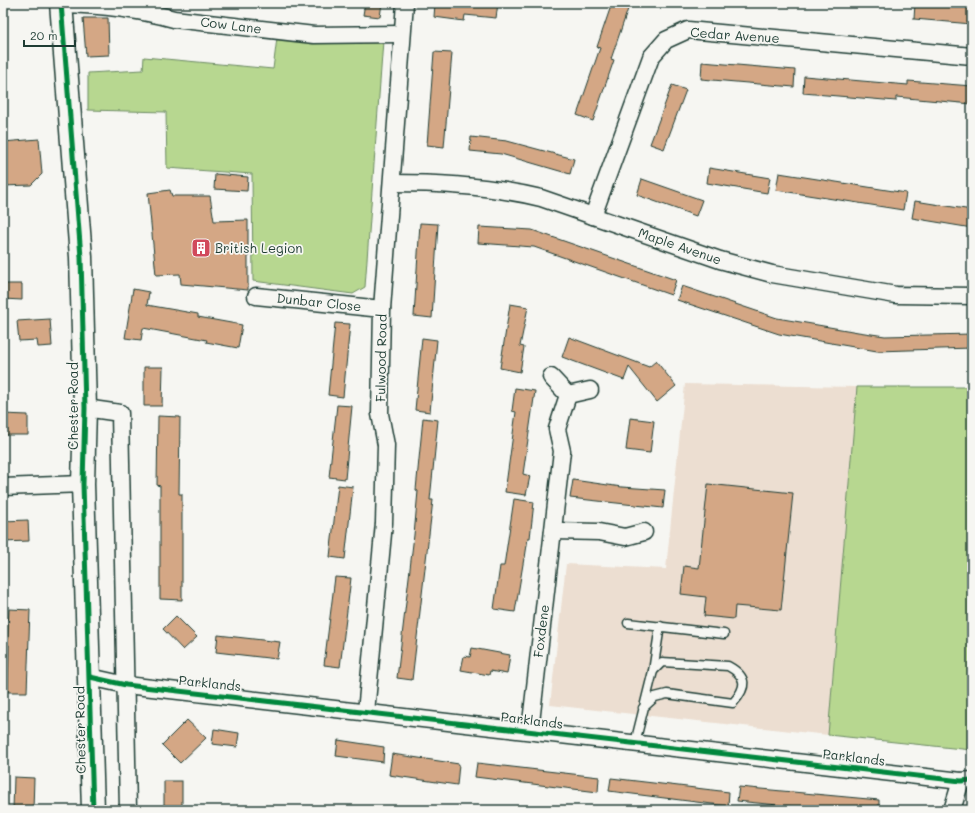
<svg xmlns="http://www.w3.org/2000/svg" width="975" height="813" viewBox="0 0 975 813" font-family="Mali,sans-serif">
<style>
.built{fill:#ecded1}
.green{fill:#b7d790;stroke:#6b8a62}
.building{fill:#d4a785;stroke:#1f3d34}
.lines{fill:none;stroke-linecap:round;stroke-linejoin:round}
.service-casing{stroke:#1f3d34;stroke-width:11}
.minor-casing{stroke:#1f3d34;stroke-width:19}
.primary-casing{stroke:#1f3d34;stroke-width:25}
.service{stroke:#f6f6f2;stroke-width:8}
.minor{stroke:#f6f6f2;stroke-width:16}
.primary{stroke:#f6f6f2;stroke-width:22}
.cycleway-casing{stroke:#f6f6f2;stroke-width:8}
.cycleway{stroke:#00873e;stroke-width:5}
.labels{text-anchor:middle;stroke-width:3.5;stroke-linejoin:round;paint-order:stroke}
.street-label{font-size:13px;fill:#1f3d34;stroke:#f6f6f2}
.poi-label{font-size:13px;fill:#1f3d34;stroke:#f6f6f2;text-anchor:start}
</style>
<rect width="100%" height="100%" fill="#f6f6f2"/>
<filter id="ink" filterUnits="userSpaceOnUse"><feTurbulence type="fractalNoise" baseFrequency=".025" numOctaves="2"/><feDisplacementMap in="SourceGraphic" scale="8" xChannelSelector="R" yChannelSelector="G"/><feConvolveMatrix kernelMatrix="1 2 1 2 8 2 1 2 1" color-interpolation-filters="sRGB"/></filter>
<g filter="url(#ink)">
<!-- built -->
<path class="built" d="M 685,384 L 857,387 L 828,735 L 550,705 L 566,564 L 666,569 Z"/>
<!-- green -->
<g class="green">
<path d="M 277,38 L 383,41 L 365,287 L 353,294 L 253,281 L 252,174 L 167,168 L 166,112 L 88,110 L 88,73 L 143,70 L 144,57 L 273,69 Z"/>
<path d="M 857,387 L 972,387 L 972,750 L 828,735 Z"/>
</g>
<!-- building -->
<g class="building">
<path d="M 365,3 L 382,3 L 380,17 L 363,15 Z"/>
<path d="M 435,3 L 498,3 L 496,18 L 465,15 L 464,21 L 434,17 Z"/>
<path d="M 612,3 L 630,3 L 611,59 L 614,60 L 593,121 L 577,115 L 600,48 L 597,47 Z"/>
<path d="M 915,3 L 972,8 L 972,24 L 914,19 Z"/>
<path d="M 83,18 L 108,18 L 109,55 L 86,56 Z"/>
<path d="M 434,52 L 452,53 L 444,147 L 427,145 Z"/>
<path d="M 702,62 L 795,70 L 794,87 L 701,79 Z"/>
<path d="M 804,76 L 908,85 L 908,81 L 972,86 L 972,104 L 896,97 L 896,101 L 803,93 Z"/>
<path d="M 672,85 L 686,90 L 664,149 L 650,144 Z"/>
<path d="M 471,137 L 507,141 L 574,159 L 570,174 L 501,154 L 470,151 Z"/>
<path d="M 39,139 L 42,174 L 31,185 L 3,186 L 3,142 Z"/>
<path d="M 709,168 L 770,178 L 767,193 L 707,183 Z"/>
<path d="M 779,173 L 906,193 L 903,210 L 776,190 Z"/>
<path d="M 215,174 L 248,177 L 247,191 L 214,189 Z"/>
<path d="M 642,179 L 702,200 L 696,216 L 637,195 Z"/>
<path d="M 170,190 L 172,196 L 210,196 L 214,221 L 248,220 L 248,290 L 181,284 L 180,274 L 156,275 L 148,193 Z"/>
<path d="M 915,201 L 972,210 L 972,228 L 912,218 Z"/>
<path d="M 420,223 L 438,224 L 432,318 L 414,316 Z"/>
<path d="M 479,227 L 532,230 L 676,280 L 671,295 L 534,247 L 478,243 Z"/>
<path d="M 3,284 L 22,284 L 22,300 L 3,299 Z"/>
<path d="M 682,286 L 777,318 L 858,332 L 885,336 L 972,334 L 972,348 L 877,351 L 779,334 L 677,300 Z"/>
<path d="M 133,289 L 149,292 L 147,305 L 198,314 L 198,317 L 242,325 L 238,348 L 206,342 L 207,340 L 143,328 L 141,340 L 125,338 Z"/>
<path d="M 510,304 L 528,307 L 520,346 L 524,347 L 520,372 L 500,368 Z"/>
<path d="M 50,319 L 52,346 L 38,347 L 37,340 L 19,341 L 17,321 Z"/>
<path d="M 335,323 L 350,324 L 343,397 L 328,395 Z"/>
<path d="M 569,337 L 649,367 L 656,361 L 676,386 L 657,402 L 629,367 L 624,380 L 562,357 Z"/>
<path d="M 422,338 L 437,340 L 430,412 L 415,410 Z"/>
<path d="M 144,367 L 163,367 L 162,406 L 144,406 Z"/>
<path d="M 515,388 L 535,391 L 523,474 L 530,476 L 526,495 L 505,492 L 516,412 L 512,411 Z"/>
<path d="M 337,405 L 352,406 L 345,479 L 329,477 Z"/>
<path d="M 3,414 L 28,415 L 28,435 L 3,435 Z"/>
<path d="M 158,416 L 180,417 L 179,494 L 182,494 L 182,600 L 160,599 L 160,486 L 157,485 Z"/>
<path d="M 423,418 L 438,420 L 430,500 L 433,500 L 412,680 L 397,678 L 414,535 L 418,491 L 416,490 Z"/>
<path d="M 630,418 L 654,421 L 650,453 L 626,450 Z"/>
<path d="M 573,480 L 622,487 L 665,490 L 663,508 L 570,498 Z"/>
<path d="M 708,484 L 793,493 L 781,610 L 735,606 L 734,619 L 704,616 L 706,597 L 681,594 L 684,566 L 699,568 Z"/>
<path d="M 338,485 L 353,487 L 345,559 L 330,557 Z"/>
<path d="M 514,499 L 534,502 L 530,538 L 528,538 L 525,558 L 524,558 L 515,612 L 494,609 L 500,566 L 504,566 Z"/>
<path d="M 28,520 L 29,541 L 3,542 L 3,521 Z"/>
<path d="M 335,577 L 351,578 L 340,667 L 324,665 Z"/>
<path d="M 9,609 L 30,610 L 27,692 L 8,692 L 9,645 L 7,645 Z"/>
<path d="M 176,616 L 197,637 L 183,650 L 163,629 Z"/>
<path d="M 218,635 L 280,642 L 277,659 L 216,652 Z"/>
<path d="M 472,648 L 510,655 L 507,674 L 490,671 L 489,675 L 461,670 L 464,656 L 470,657 Z"/>
<path d="M 187,720 L 206,738 L 180,763 L 162,745 Z"/>
<path d="M 214,729 L 239,733 L 237,747 L 212,744 Z"/>
<path d="M 338,740 L 384,747 L 383,762 L 336,756 Z"/>
<path d="M 392,754 L 459,764 L 457,785 L 389,775 Z"/>
<path d="M 477,763 L 599,777 L 598,792 L 475,777 Z"/>
<path d="M 14,777 L 34,778 L 33,810 L 13,810 Z"/>
<path d="M 611,778 L 729,792 L 728,806 L 609,791 Z"/>
<rect x="164" y="781" width="18" height="29"/>
<path d="M 739,787 L 879,800 L 879,810 L 827,810 L 737,801 Z"/>
</g>
<g class="lines">
<defs>
<g id="service">
<path d="M 628,623 L 724,634"/>
<path d="M 653,671 L 660,626"/>
<path d="M 635,743 L 653,671 L 662,662 L 728,666 C 748,677 747,687 733,703 L 667,694 L 655,697 L 643,708"/>
</g>
<g id="minor">
<path d="M 61,4 C 99,5 137,9 174,19 L 314,35 L 401,34"/>
<path d="M 392,183 C 442,183 492,186 541,198 L 720,260 L 772,274 L 896,295 L 972,296"/>
<path d="M 593,216 L 651,57 L 666,40 L 688,30 L 972,56"/>
<path d="M 256,296 L 382,309"/>
<path d="M 568,395 L 590,390"/>
<path d="M 85,408 L 120,413 L 128,810"/>
<path d="M 3,487 L 83,484"/>
<path d="M 553,531 L 599,532 L 625,537 L 644,532"/>
<path d="M 90,677 L 126,685 L 961,781 L 972,780"/>
<path d="M 366,712 L 384,523 L 386,445 L 380,414 L 382,309 L 405,3"/>
<path d="M 530,731 L 562,451 L 557,429 L 568,395 L 551,377"/>
<path d="M 952,810 L 961,781"/>
</g>
<path id="primary" d="M 61,3 L 81,257 L 85,408 L 83,484 L 93,810"/>
</defs>
<!-- service casing -->
<use href="#service" class="service-casing"/>
<!-- minor casing -->
<use href="#minor" class="minor-casing"/>
<!-- primary casing -->
<use href="#primary" class="primary-casing"/>
<!-- service -->
<use href="#service" class="service"/>
<!-- minor -->
<use href="#minor" class="minor"/>
<!-- primary -->
<use href="#primary" class="primary"/>
<defs>
<g id="cycleway">
<path d="M 61,3 L 81,257 L 85,408 L 83,484 L 93,810"/>
<path d="M 90,677 L 126,685 L 961,781 L 972,780"/>
</g>
</defs>
<!-- cycleway casing -->
<use href="#cycleway" class="cycleway-casing"/>
<!-- cycleway -->
<use href="#cycleway" class="cycleway"/>
</g>
</g>
<!-- icons -->
<defs>
<symbol id="building-square" viewBox="-11 -11 22 22"><rect x="-9" y="-9" width="18" height="18" rx="4" fill="#d1495b" stroke="#f6f6f2"/><path d="M-4-6H4V6H1V3H-1V6H-4ZM-2.5-4.3h1.7v1.8h-1.7ZM.8-4.3h1.7v1.8H.8ZM-2.5-1h1.7V.8h-1.7ZM.8-1h1.7V.8H.8Z" fill="#fff"/></symbol>
</defs>
<g fill-rule="evenodd">
<use href="#building-square" x="190" y="237" width="22" height="22"/>
</g>
<g class="labels">
<!-- street labels -->
<g class="street-label">
<text transform="translate(231 25) rotate(7)" y="5">Cow Lane</text>
<text transform="translate(735 35) rotate(4)" y="5">Cedar Avenue</text>
<text transform="translate(680 246) rotate(19)" y="5">Maple Avenue</text>
<text transform="translate(319 302) rotate(6)" y="5">Dunbar Close</text>
<text transform="translate(381 358) rotate(-89)" y="5">Fulwood Road</text>
<text transform="translate(73 406) rotate(-90)" y="5">Chester Road</text>
<text transform="translate(541 631) rotate(-83)" y="5">Foxdene</text>
<text transform="translate(210 683) rotate(6)" y="5">Parklands</text>
<text transform="translate(532 720) rotate(7)" y="5">Parklands</text>
<text transform="translate(80 730) rotate(-91)" y="5">Chester Road</text>
<text transform="translate(854 757) rotate(7)" y="5">Parklands</text>
</g>
<!-- poi labels -->
<g class="poi-label">
<text x="215" y="253">British Legion</text>
</g>
</g>
<!-- margin -->
<rect width="975" height="813" fill="none" stroke="#f6f6f2" stroke-width="16"/>
<rect x="8" y="8" width="959" height="797" fill="none" stroke="#1f3d34" stroke-width="1.5" filter="url(#ink)"/>
<!-- scale -->
<path d="M24 40v6h51v-6" fill="none" stroke="#1f3d34" stroke-width="2"/>
<text x="30" y="40" font-size="12" fill="#1f3d34" stroke="#f6f6f2" stroke-width="3" paint-order="stroke">20 m</text>
</svg>
